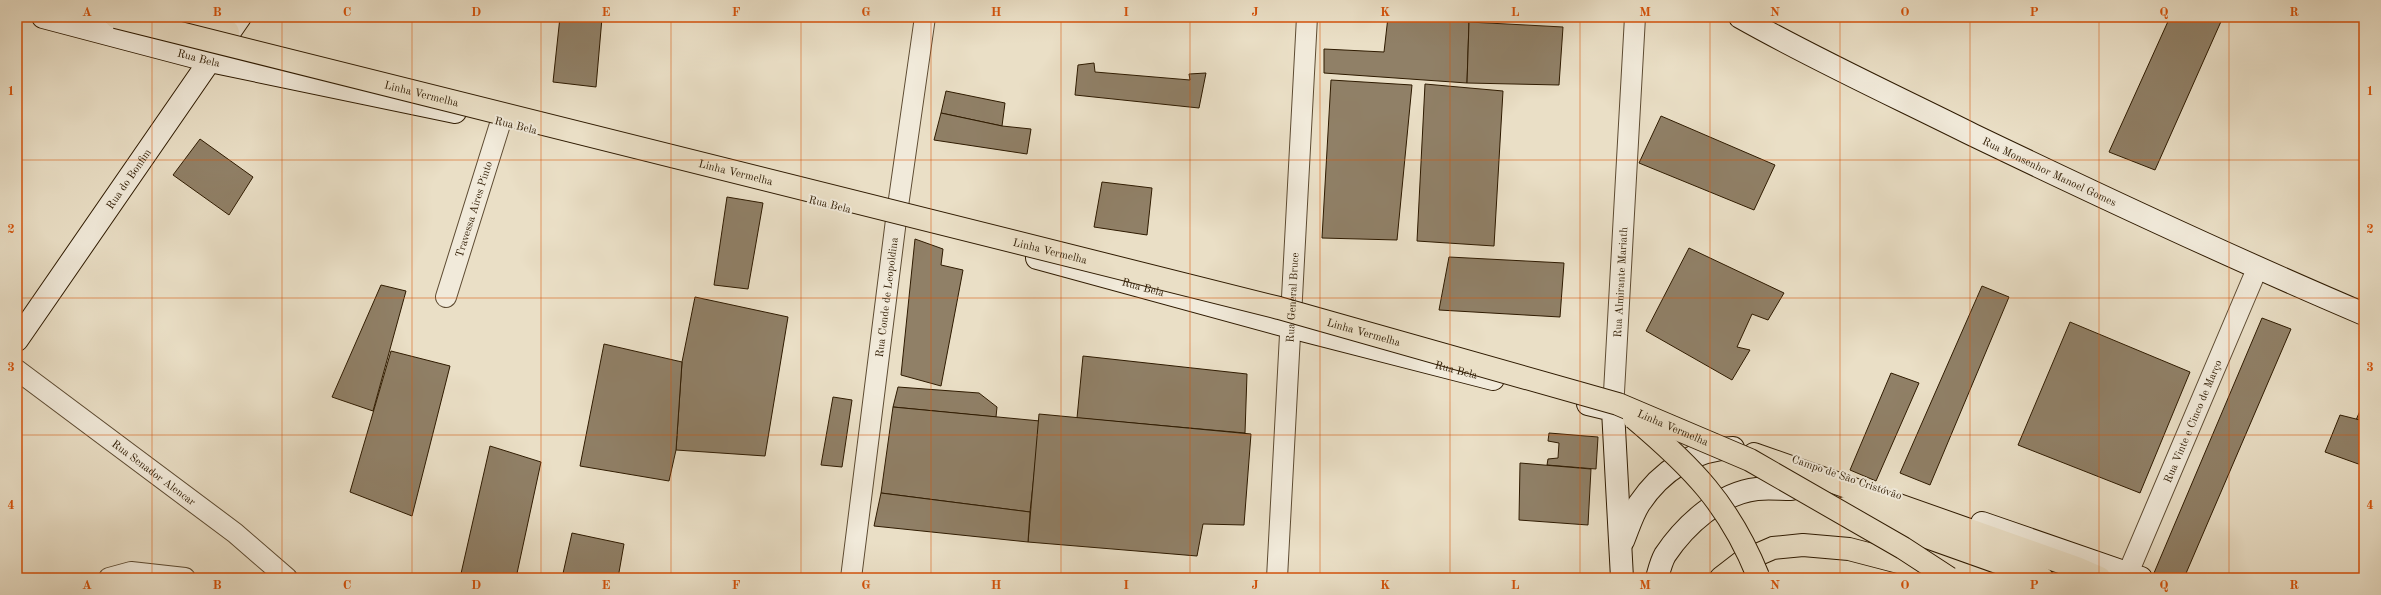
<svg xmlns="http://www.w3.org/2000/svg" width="2381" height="595" viewBox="0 0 2381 595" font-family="'Old Standard TT',serif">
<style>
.building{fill:#908067;stroke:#2e1a00}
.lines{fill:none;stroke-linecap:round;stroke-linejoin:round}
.street-casing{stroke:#5d4b32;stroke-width:22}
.secondary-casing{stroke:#2e1a00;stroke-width:24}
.primary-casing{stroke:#2e1a00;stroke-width:24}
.highway-casing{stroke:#2e1a00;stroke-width:24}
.street{stroke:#f1eada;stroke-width:20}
.secondary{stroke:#f1eada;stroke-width:22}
.primary{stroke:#eadfc6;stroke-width:22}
.highway{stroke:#eadfc6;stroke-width:22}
.highway-bridge-casing{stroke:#2e1a00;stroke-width:24;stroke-linecap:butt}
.highway-bridge{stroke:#eadfc6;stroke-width:22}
.grid{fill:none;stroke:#d5530b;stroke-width:1;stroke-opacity:0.55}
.labels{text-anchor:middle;stroke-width:4;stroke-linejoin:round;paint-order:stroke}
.street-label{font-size:11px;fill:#2e1a00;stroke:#f1eada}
.neatline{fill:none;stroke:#d5530b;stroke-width:1.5}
.grid-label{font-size:13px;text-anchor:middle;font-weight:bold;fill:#d5530b}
</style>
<rect width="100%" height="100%" fill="#eadfc6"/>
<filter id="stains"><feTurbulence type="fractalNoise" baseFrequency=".005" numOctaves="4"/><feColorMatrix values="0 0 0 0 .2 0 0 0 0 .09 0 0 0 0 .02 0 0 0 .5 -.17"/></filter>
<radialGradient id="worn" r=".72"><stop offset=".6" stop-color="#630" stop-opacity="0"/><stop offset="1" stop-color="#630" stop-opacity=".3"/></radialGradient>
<!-- building -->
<g class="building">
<path d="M 560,17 L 602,18 L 596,87 L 553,82 Z"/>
<path d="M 1269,17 L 1283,17 L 1283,20 L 1270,19 Z"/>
<path d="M 1388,17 L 1469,22 L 1467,83 L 1324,73 L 1324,49 L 1384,52 Z"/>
<path d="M 2170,17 L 2223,17 L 2155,170 L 2109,152 Z"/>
<path d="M 1469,22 L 1563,27 L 1559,85 L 1467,83 Z"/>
<path d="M 1094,63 L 1095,72 L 1190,80 L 1189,74 L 1206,73 L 1199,108 L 1075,95 L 1078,65 Z"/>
<path d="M 1331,80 L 1412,85 L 1397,240 L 1322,238 Z"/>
<path d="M 1425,84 L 1503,91 L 1494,246 L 1417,241 Z"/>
<path d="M 946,91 L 1005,103 L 1002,126 L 941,113 Z"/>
<path d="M 941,113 L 1002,126 L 1031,129 L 1027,154 L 934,140 Z"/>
<path d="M 1661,116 L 1775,165 L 1754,210 L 1639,163 Z"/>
<path d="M 200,139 L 253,177 L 229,215 L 173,175 Z"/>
<path d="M 1102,182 L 1152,188 L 1147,235 L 1094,227 Z"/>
<path d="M 727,197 L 763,203 L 748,289 L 714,285 Z"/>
<path d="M 915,239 L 943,249 L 941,265 L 963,270 L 941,386 L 901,375 Z"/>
<path d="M 1689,248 L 1784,293 L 1768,320 L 1752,314 L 1737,347 L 1750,350 L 1732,380 L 1646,331 Z"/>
<path d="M 1449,257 L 1564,263 L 1560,317 L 1439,310 Z"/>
<path d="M 381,285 L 406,291 L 373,411 L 332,397 Z"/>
<path d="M 1982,286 L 2009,297 L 1930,485 L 1900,473 Z"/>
<path d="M 695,297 L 788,317 L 765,456 L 676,450 L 682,362 Z"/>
<path d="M 2262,318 L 2291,329 L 2184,578 L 2168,578 L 2154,573 Z"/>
<path d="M 2070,322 L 2190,372 L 2140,493 L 2018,445 Z"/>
<path d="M 604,344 L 682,362 L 676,450 L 669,481 L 580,466 Z"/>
<path d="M 391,351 L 450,366 L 412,516 L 350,492 Z"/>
<path d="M 1083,356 L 1247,374 L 1245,433 L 1077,418 Z"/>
<path d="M 1891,373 L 1919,383 L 1876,481 L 1850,470 Z"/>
<path d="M 898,387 L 979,393 L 997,407 L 996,417 L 893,407 Z"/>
<path d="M 833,397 L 852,400 L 842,467 L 821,465 Z"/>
<path d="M 2364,402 L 2364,421 L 2356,420 Z"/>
<path d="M 893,407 L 1040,421 L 1030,512 L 881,493 Z"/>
<path d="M 1039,414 L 1251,434 L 1244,525 L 1203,524 L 1197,556 L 1028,542 Z"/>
<path d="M 2340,415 L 2364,421 L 2364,466 L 2325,452 Z"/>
<path d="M 1549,433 L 1598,437 L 1596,469 L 1547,465 L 1548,459 L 1558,458 L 1559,443 L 1548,441 Z"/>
<path d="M 490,446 L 541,462 L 516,578 L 460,578 Z"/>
<path d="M 1520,463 L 1591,469 L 1588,525 L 1519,520 Z"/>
<path d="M 881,493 L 1030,512 L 1028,542 L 874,526 Z"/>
<path d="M 572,533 L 624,544 L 618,578 L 562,578 Z"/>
</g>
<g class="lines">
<defs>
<g id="street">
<path id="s1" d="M 446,297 L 501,121"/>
<path id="s2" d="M 17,370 L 235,533 L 287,578"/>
<path id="s3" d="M 1613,410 L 1635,17"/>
<path id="s4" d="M 2128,573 L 2257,269"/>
<path d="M 109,578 L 131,572 L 185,578"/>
<path id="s5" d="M 851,578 L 896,220 L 925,17"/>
<path id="s6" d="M 1277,578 L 1307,17"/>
</g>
<g id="secondary">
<path id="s7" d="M 43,17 L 210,61 L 455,112"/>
<path id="s8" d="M 1740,17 C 1816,60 1895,96 1973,135 C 2102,197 2232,258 2364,314"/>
<path id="s9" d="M 1037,258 L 1290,327 L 1493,379"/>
<path id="s10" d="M 17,340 L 240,17"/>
<path d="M 1588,404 L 1613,410 L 1622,578"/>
<path d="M 1982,523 L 2141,578"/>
<path d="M 1623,541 C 1628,529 1632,515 1639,504 C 1661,471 1694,449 1733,448"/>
<path d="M 1657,578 C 1659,571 1661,562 1665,555 C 1685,525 1720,493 1757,489 C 1768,488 1780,489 1791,489"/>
</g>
<path id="primary" d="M 1721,578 L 1743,561 L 1773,548 L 1803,545 L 1849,549 L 1937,572"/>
<g id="highway">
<path d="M 169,17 L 228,32"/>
<path d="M 1754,454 L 2077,568 L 2100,578"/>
<path d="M 1845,508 L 2042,578"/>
</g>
</defs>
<!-- street casing -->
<use href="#street" class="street-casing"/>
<!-- secondary casing -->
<use href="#secondary" class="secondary-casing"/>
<!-- primary casing -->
<use href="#primary" class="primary-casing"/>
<!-- highway casing -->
<use href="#highway" class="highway-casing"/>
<!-- street -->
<use href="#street" class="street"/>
<!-- secondary -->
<use href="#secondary" class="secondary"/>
<!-- primary -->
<use href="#primary" class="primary"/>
<!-- highway -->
<use href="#highway" class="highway"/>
<defs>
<g id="highway-bridge">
<path id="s11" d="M 116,17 L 1279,308 L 1618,404 L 1750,460 L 1903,548 L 1949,578"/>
<path d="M 1634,418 C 1692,467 1729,504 1758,576"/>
</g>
</defs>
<!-- highway-bridge casing -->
<use href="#highway-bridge" class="highway-bridge-casing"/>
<!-- highway-bridge -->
<use href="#highway-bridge" class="highway-bridge"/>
</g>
<!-- grid -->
<path class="grid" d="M 152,17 L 152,578M 282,17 L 282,578M 412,17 L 412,578M 541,17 L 541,578M 671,17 L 671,578M 801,17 L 801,578M 931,17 L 931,578M 1061,17 L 1061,578M 1190,17 L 1190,578M 1320,17 L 1320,578M 1450,17 L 1450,578M 1580,17 L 1580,578M 1710,17 L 1710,578M 1840,17 L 1840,578M 1970,17 L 1970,578M 2099,17 L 2099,578M 2229,17 L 2229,578M 17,160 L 2364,160M 17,298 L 2364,298M 17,435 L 2364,435"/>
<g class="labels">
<!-- street labels -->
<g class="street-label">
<text dy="4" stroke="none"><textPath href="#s7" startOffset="161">Rua Bela</textPath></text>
<text dy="4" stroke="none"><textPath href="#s11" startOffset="315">Linha Vermelha</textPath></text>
<text transform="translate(516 125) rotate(14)" y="4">Rua Bela</text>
<text dy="4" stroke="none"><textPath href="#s8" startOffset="346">Rua Monsenhor Manoel Gomes</textPath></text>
<text dy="4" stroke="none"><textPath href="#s11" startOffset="639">Linha Vermelha</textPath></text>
<text dy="4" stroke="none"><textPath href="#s10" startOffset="196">Rua do Bonfim</textPath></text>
<text transform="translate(830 204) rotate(14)" y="4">Rua Bela</text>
<text dy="4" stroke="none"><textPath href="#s1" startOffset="92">Travessa Aires Pinto</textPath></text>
<text dy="4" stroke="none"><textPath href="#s11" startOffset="963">Linha Vermelha</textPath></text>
<text dy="4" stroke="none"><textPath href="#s3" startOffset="128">Rua Almirante Mariath</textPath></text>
<text dy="4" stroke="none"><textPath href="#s9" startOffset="110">Rua Bela</textPath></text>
<text dy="4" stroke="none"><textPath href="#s5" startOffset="283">Rua Conde de Leopoldina</textPath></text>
<text dy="4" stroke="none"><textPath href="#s6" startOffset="281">Rua General Bruce</textPath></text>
<text dy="4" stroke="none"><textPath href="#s11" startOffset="1287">Linha Vermelha</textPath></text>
<text dy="4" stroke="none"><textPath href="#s9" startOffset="434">Rua Bela</textPath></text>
<text dy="4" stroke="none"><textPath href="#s4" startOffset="165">Rua Vinte e Cinco de Março</textPath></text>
<text dy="4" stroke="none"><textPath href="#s11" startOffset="1611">Linha Vermelha</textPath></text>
<text dy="4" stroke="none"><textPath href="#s2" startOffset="171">Rua Senador Alencar</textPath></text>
<text transform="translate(1847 477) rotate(19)" y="4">Campo de São Cristóvão</text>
</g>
</g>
<!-- margin -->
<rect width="2381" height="595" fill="none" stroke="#eadfc6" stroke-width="44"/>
<rect x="22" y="22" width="2337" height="551" class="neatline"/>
<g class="grid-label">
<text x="87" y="16">A</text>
<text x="217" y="16">B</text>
<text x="347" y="16">C</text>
<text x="476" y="16">D</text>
<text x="606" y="16">E</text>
<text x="736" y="16">F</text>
<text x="866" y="16">G</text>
<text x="996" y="16">H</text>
<text x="1126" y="16">I</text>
<text x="1255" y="16">J</text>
<text x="1385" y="16">K</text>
<text x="1515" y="16">L</text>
<text x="1645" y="16">M</text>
<text x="1775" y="16">N</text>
<text x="1905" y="16">O</text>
<text x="2034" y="16">P</text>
<text x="2164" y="16">Q</text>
<text x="2294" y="16">R</text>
<text x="11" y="95">1</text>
<text x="2370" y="95">1</text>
<text x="11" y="233">2</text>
<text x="2370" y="233">2</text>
<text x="11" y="371">3</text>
<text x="2370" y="371">3</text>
<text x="11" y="509">4</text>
<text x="2370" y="509">4</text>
<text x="87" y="589">A</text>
<text x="217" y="589">B</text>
<text x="347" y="589">C</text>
<text x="476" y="589">D</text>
<text x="606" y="589">E</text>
<text x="736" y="589">F</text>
<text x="866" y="589">G</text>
<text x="996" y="589">H</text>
<text x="1126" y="589">I</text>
<text x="1255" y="589">J</text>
<text x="1385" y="589">K</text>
<text x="1515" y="589">L</text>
<text x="1645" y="589">M</text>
<text x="1775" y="589">N</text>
<text x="1905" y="589">O</text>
<text x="2034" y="589">P</text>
<text x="2164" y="589">Q</text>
<text x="2294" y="589">R</text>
</g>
<rect width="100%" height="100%" filter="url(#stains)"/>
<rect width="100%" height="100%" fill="url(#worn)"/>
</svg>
